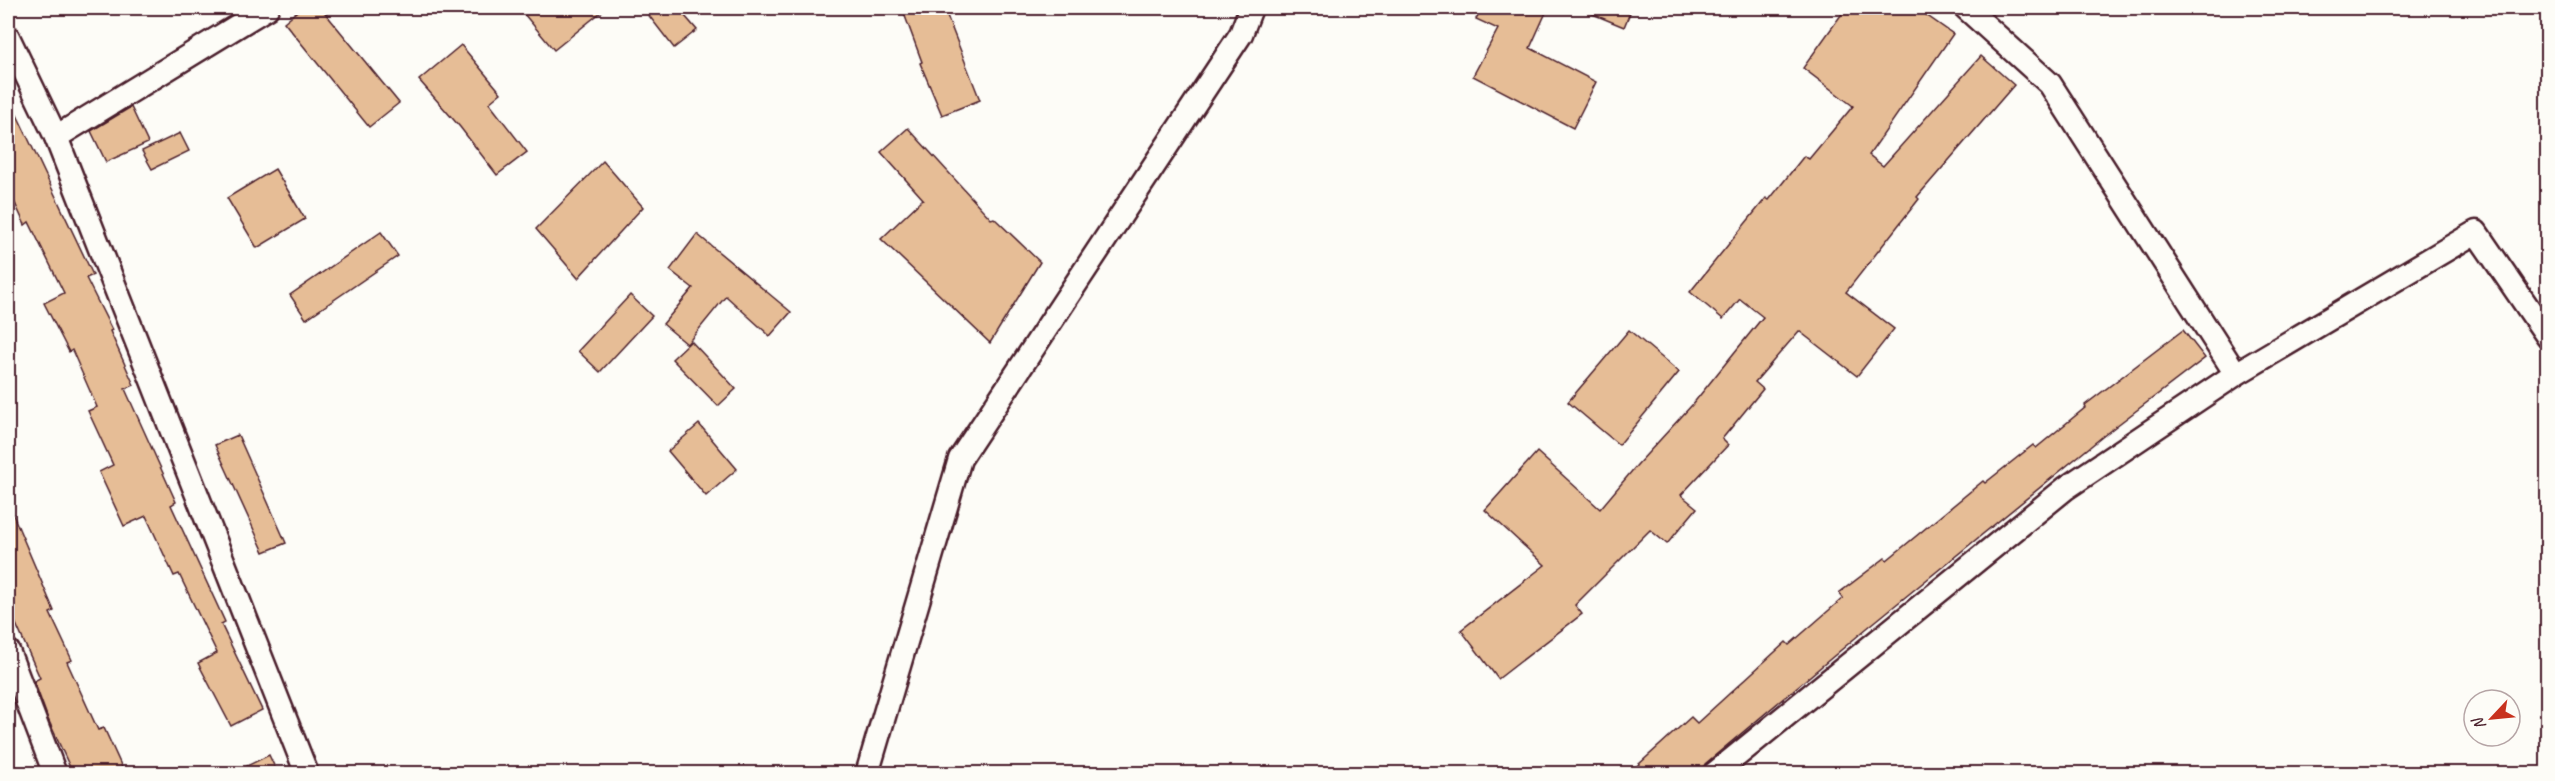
<svg xmlns="http://www.w3.org/2000/svg" width="2555" height="781" viewBox="0 0 2555 781" font-family="Caveat,sans-serif">
<style>
.building{fill:#e6bd96;stroke:#4a1f2b;stroke-width:1.5}
.lines{fill:none;stroke-linecap:round;stroke-linejoin:round}
.minor-casing{stroke:#4a1f2b;stroke-width:27}
.minor{stroke:#fdfcf7;stroke-width:22}
</style>
<rect width="100%" height="100%" fill="#fdfcf7"/>
<filter id="ink" filterUnits="userSpaceOnUse"><feTurbulence type="fractalNoise" baseFrequency=".0167" numOctaves="2"/><feDisplacementMap in="SourceGraphic" scale="12" xChannelSelector="R" yChannelSelector="G"/><feConvolveMatrix kernelMatrix="1 2 1 2 8 2 1 2 1" color-interpolation-filters="sRGB"/></filter>
<g filter="url(#ink)">
<!-- building -->
<g class="building">
<path d="M 301,8 L 321,8 L 399,103 L 369,127 L 284,22 Z"/>
<path d="M 519,8 L 606,8 L 554,50 Z"/>
<path d="M 643,8 L 678,8 L 697,30 L 674,48 Z"/>
<path d="M 902,8 L 944,8 L 980,100 L 942,115 L 920,63 L 922,62 Z"/>
<path d="M 1482,8 L 1548,8 L 1530,48 L 1596,82 L 1573,128 L 1473,76 L 1498,29 L 1476,19 Z"/>
<path d="M 1578,8 L 1632,8 L 1624,27 Z"/>
<path d="M 1846,8 L 1916,8 L 1953,34 L 1869,155 L 1883,166 L 1981,56 L 2014,85 L 1917,197 L 1919,199 L 1846,292 L 1894,329 L 1857,376 L 1799,331 L 1755,382 L 1763,389 L 1722,439 L 1728,445 L 1681,495 L 1697,508 L 1667,544 L 1650,530 L 1575,605 L 1582,614 L 1498,679 L 1461,630 L 1545,565 L 1485,510 L 1537,452 L 1600,509 L 1637,465 L 1692,405 L 1763,317 L 1740,299 L 1723,319 L 1690,292 L 1766,198 L 1769,200 L 1804,156 L 1809,159 L 1853,106 L 1803,68 Z"/>
<path d="M 461,45 L 501,93 L 489,103 L 527,152 L 497,175 L 460,127 L 419,80 Z"/>
<path d="M 8,96 L 93,275 L 86,278 L 112,330 L 110,331 L 134,385 L 125,389 L 176,502 L 171,505 L 225,622 L 221,624 L 262,710 L 231,726 L 198,663 L 217,653 L 179,574 L 174,576 L 146,516 L 124,526 L 99,472 L 113,465 L 88,411 L 97,407 L 72,350 L 69,352 L 44,303 L 64,293 L 29,222 L 25,225 L 8,188 Z"/>
<path d="M 131,107 L 148,143 L 106,162 L 91,131 Z"/>
<path d="M 908,128 L 991,219 L 994,218 L 1040,262 L 990,343 L 881,239 L 923,199 L 881,152 Z"/>
<path d="M 180,133 L 189,151 L 152,169 L 142,151 Z"/>
<path d="M 603,161 L 643,207 L 578,278 L 536,229 Z"/>
<path d="M 275,169 L 305,219 L 257,248 L 227,198 Z"/>
<path d="M 381,232 L 398,256 L 306,319 L 290,295 Z"/>
<path d="M 697,234 L 791,312 L 770,336 L 726,296 L 687,344 L 663,324 L 693,288 L 670,270 Z"/>
<path d="M 630,295 L 652,316 L 600,372 L 578,351 Z"/>
<path d="M 1629,330 L 1679,372 L 1619,445 L 1568,402 Z"/>
<path d="M 2183,330 L 2205,358 L 2107,433 L 1866,629 L 1705,764 L 1701,774 L 1628,774 L 1691,717 L 1697,723 L 1786,642 L 1789,645 L 1843,598 L 1839,593 L 1885,558 L 1887,560 L 1983,481 L 1985,483 L 2033,445 L 2036,448 L 2086,407 L 2085,405 Z"/>
<path d="M 691,341 L 736,389 L 718,406 L 672,359 Z"/>
<path d="M 699,424 L 737,469 L 706,496 L 668,451 Z"/>
<path d="M 238,435 L 286,543 L 264,552 L 215,445 Z"/>
<path d="M 8,503 L 54,611 L 50,613 L 72,660 L 67,662 L 98,730 L 104,728 L 125,774 L 73,774 L 48,719 L 34,681 L 40,678 L 8,606 Z"/>
<path d="M 269,755 L 278,774 L 231,774 Z"/>
</g>
<g class="lines">
<defs>
<g id="minor">
<path d="M 1966,8 L 2050,84 L 2236,374"/>
<path d="M 8,37 L 56,137 L 307,774"/>
<path d="M 56,137 L 267,8"/>
<path d="M 8,651 L 55,774"/>
<path d="M 867,774 L 960,459 L 1241,34 L 1251,8"/>
<path d="M 1714,774 L 2066,488 L 2236,374 L 2476,232 L 2548,337"/>
</g>
</defs>
<!-- minor casing -->
<use href="#minor" class="minor-casing"/>
<!-- minor -->
<use href="#minor" class="minor"/>
</g>
</g>
<!-- margin -->
<rect width="2555" height="781" fill="none" stroke="#fdfcf7" stroke-width="30"/>
<rect x="15" y="15" width="2525" height="751" fill="none" stroke="#4a1f2b" stroke-width="2" filter="url(#ink)"/>
<!-- north arrow -->
<g transform="translate(2492 718) rotate(244)"><circle r="28" fill="#fdfcf7" stroke="#b5a4a5" stroke-width="1.5"/>
<path d="M0-4.5L10 22L0 15L-10 22Z" fill="#c8321e"/>
<text y="-9" font-size="16" font-weight="bold" text-anchor="middle" fill="#4a1f2b">N</text>
</g>
</svg>
